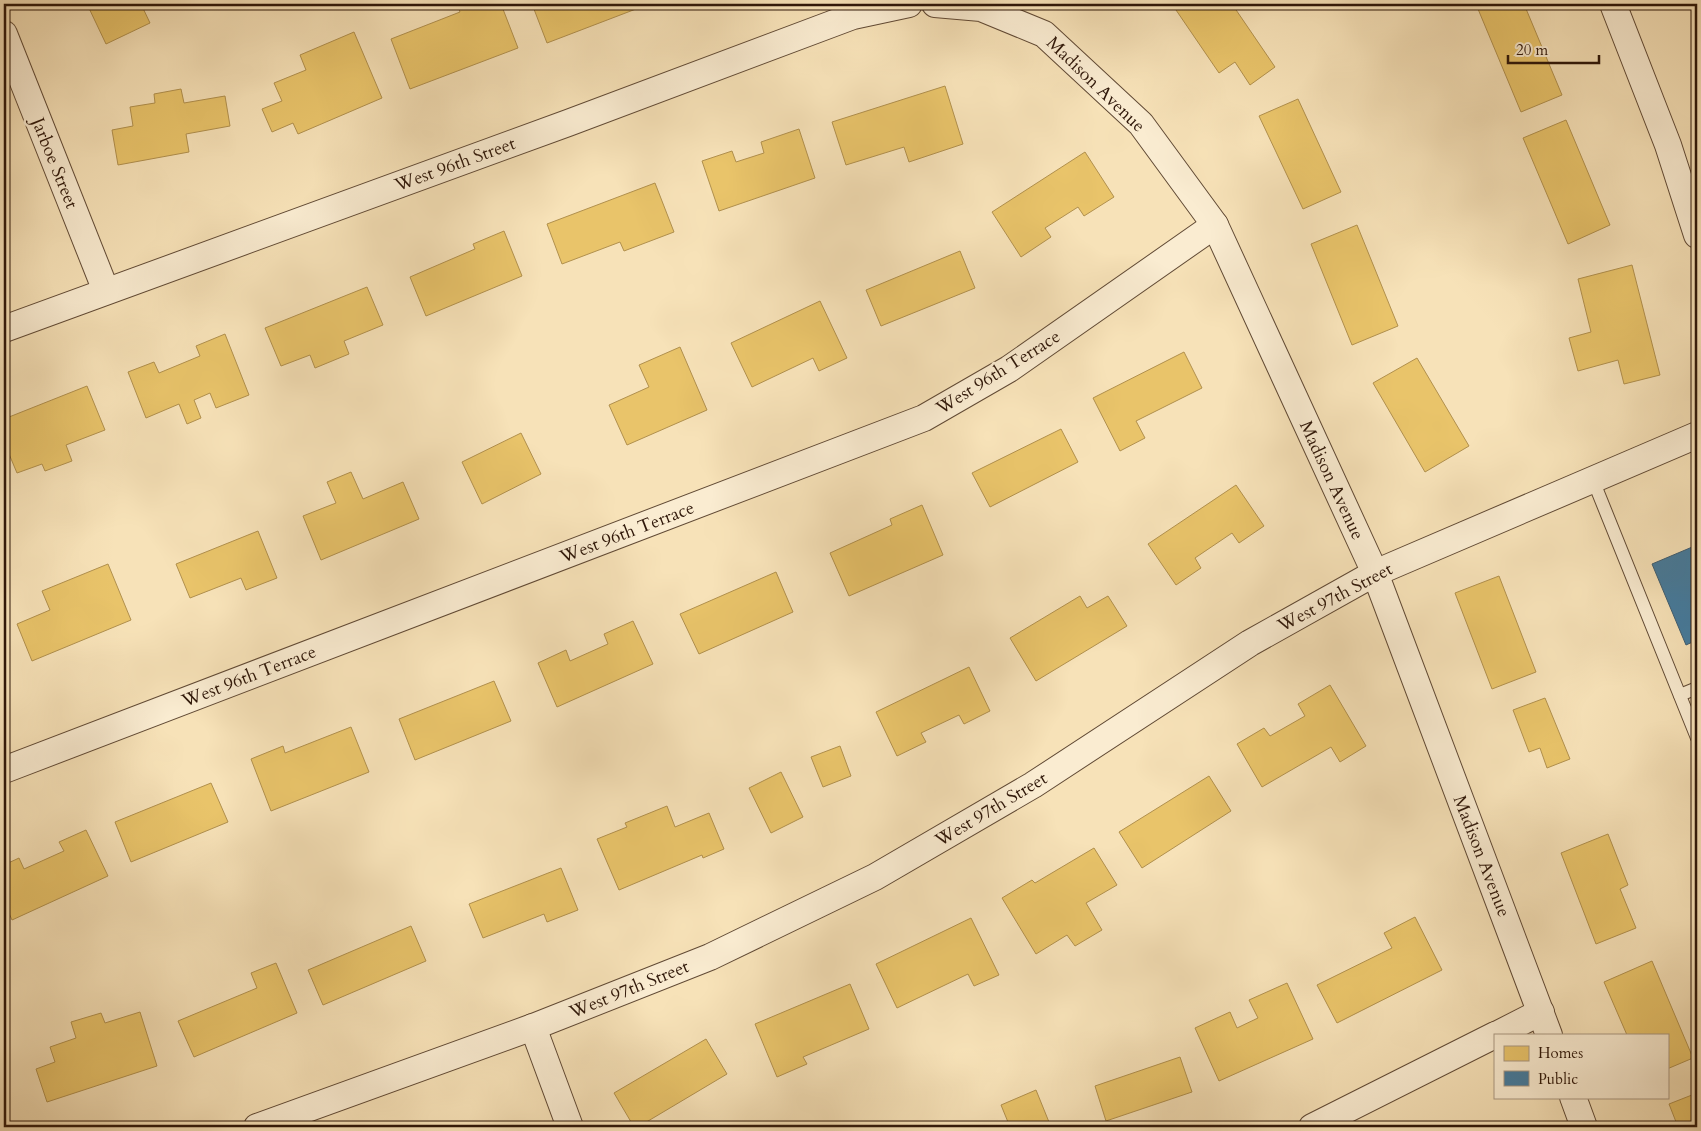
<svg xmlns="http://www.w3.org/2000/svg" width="1701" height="1131" viewBox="0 0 1701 1131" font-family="Cardo,serif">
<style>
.homes{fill:#e9c46a;stroke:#b1904d}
.public{fill:#457b9d;stroke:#3e5d71}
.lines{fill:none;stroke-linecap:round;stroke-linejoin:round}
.service-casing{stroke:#614a35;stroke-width:14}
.minor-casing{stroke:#614a35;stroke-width:28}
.service{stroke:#faecd1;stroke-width:12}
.minor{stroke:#faecd1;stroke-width:26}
.labels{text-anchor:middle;stroke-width:5;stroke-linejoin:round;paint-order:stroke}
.street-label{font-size:18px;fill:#2f1709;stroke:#faecd1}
</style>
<rect width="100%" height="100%" fill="#f7e2b8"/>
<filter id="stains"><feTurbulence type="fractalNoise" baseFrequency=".004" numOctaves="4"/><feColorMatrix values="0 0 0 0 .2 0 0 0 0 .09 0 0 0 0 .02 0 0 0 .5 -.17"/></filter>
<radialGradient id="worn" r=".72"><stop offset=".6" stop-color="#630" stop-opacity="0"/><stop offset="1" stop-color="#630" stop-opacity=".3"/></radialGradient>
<!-- homes -->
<g class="homes">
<path d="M 87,4 L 141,4 L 150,23 L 106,44 Z"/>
<path d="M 457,4 L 501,4 L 518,48 L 410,89 L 391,39 L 460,12 Z"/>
<path d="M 532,4 L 649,4 L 547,43 Z"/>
<path d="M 1184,4 L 1232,4 L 1275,67 L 1250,85 L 1235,62 L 1219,73 L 1176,10 Z"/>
<path d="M 1490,4 L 1524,4 L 1562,95 L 1521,112 L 1478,9 Z"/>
<path d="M 354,32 L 382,98 L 298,134 L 293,123 L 272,132 L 262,109 L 282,101 L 274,83 L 306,70 L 300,55 Z"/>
<path d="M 945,86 L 963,144 L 909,162 L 904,147 L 846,165 L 832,122 Z"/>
<path d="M 181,89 L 184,103 L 225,96 L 230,126 L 186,134 L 189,152 L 118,165 L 112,130 L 133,126 L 130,107 L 155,103 L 154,94 Z"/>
<path d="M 1298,99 L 1341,192 L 1303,209 L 1259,116 Z"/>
<path d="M 1566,120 L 1610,225 L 1568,244 L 1523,138 Z"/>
<path d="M 799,129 L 815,178 L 719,211 L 702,161 L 732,151 L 736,162 L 764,153 L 761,142 Z"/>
<path d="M 1085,152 L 1114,197 L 1084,216 L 1078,207 L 1045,228 L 1051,237 L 1021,257 L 992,212 Z"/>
<path d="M 655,183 L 674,232 L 624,251 L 620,242 L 562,264 L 547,224 Z"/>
<path d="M 1357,225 L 1398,326 L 1352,345 L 1311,244 Z"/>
<path d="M 504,231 L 522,276 L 426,316 L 410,277 L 475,249 L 473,244 Z"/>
<path d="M 960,251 L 975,288 L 881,326 L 866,290 Z"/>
<path d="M 1632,265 L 1660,375 L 1624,384 L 1618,360 L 1578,371 L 1569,338 L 1591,332 L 1578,279 Z"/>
<path d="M 367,287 L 383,325 L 344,341 L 349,354 L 315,368 L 310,355 L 281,366 L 265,328 Z"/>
<path d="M 820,301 L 847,358 L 819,371 L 813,358 L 752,387 L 731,343 Z"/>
<path d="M 225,334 L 249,395 L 216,408 L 210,393 L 194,400 L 201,418 L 187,424 L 179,404 L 146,418 L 128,372 L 154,362 L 159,373 L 200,356 L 196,346 Z"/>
<path d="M 680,347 L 707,410 L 627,445 L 609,405 L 649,387 L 639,365 Z"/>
<path d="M 1184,352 L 1202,388 L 1136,421 L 1145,438 L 1120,451 L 1093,398 Z"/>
<path d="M 1417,358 L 1469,446 L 1425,472 L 1373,383 Z"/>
<path d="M 87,386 L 105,430 L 66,445 L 72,461 L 45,471 L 42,464 L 17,473 L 9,454 L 4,456 L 4,419 Z"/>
<path d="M 1061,429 L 1078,462 L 990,507 L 972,473 Z"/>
<path d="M 521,433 L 541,474 L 482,504 L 462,462 Z"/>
<path d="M 351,472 L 363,499 L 403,482 L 419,519 L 321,560 L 303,516 L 336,503 L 327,482 Z"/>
<path d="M 1236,485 L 1264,526 L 1239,543 L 1232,533 L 1195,558 L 1201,568 L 1176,585 L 1148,544 Z"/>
<path d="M 922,505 L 943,555 L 849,596 L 830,553 L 892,525 L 890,519 Z"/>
<path d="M 258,531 L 277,578 L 246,590 L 241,578 L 190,598 L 176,564 Z"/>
<path d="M 108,564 L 131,620 L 32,661 L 17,624 L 50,610 L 42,591 Z"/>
<path d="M 776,572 L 793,612 L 699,654 L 680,614 Z"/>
<path d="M 1499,576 L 1536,672 L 1492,689 L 1455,593 Z"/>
<path d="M 1080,596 L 1087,608 L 1108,596 L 1127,626 L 1036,681 L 1010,638 Z"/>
<path d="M 633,621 L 653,664 L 557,707 L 538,663 L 566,650 L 570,661 L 608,644 L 604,634 Z"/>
<path d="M 969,667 L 990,711 L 964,724 L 959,715 L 921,733 L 926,742 L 897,756 L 876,712 Z"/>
<path d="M 494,681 L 511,721 L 415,760 L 399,719 Z"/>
<path d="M 1330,685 L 1366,746 L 1340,762 L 1331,747 L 1262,787 L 1237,744 L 1264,728 L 1270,736 L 1305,716 L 1298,704 Z"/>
<path d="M 1545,698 L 1570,759 L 1547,768 L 1540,748 L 1529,752 L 1513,710 Z"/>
<path d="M 351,727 L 369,772 L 271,811 L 251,759 L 283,746 L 285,753 Z"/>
<path d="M 840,746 L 851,776 L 823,787 L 811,757 Z"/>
<path d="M 781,772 L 803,817 L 771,833 L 749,788 Z"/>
<path d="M 1209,776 L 1231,811 L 1142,868 L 1119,832 Z"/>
<path d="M 211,783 L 228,822 L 131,862 L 115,822 Z"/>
<path d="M 667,806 L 675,827 L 709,813 L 724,849 L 703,858 L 702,855 L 619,890 L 597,839 L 627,827 L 625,823 Z"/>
<path d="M 86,830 L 108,876 L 12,920 L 4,902 L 4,865 L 19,858 L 24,869 L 64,851 L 59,842 Z"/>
<path d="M 1608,834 L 1628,885 L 1620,889 L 1636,928 L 1596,944 L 1561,853 Z"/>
<path d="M 1094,848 L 1117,885 L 1086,903 L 1102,930 L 1075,946 L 1067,935 L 1036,954 L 1002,898 L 1032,880 L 1035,883 Z"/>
<path d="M 561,868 L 578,910 L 547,922 L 544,914 L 483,938 L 469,904 Z"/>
<path d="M 1415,917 L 1442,970 L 1337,1023 L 1317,985 L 1392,948 L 1384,933 Z"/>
<path d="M 971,918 L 999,975 L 974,986 L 968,974 L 897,1008 L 876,964 Z"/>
<path d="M 411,926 L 426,961 L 323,1005 L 308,970 Z"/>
<path d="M 1652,961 L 1693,1058 L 1667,1069 L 1667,1035 L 1627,1035 L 1604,982 Z"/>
<path d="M 276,963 L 297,1013 L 194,1057 L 178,1021 L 257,988 L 251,973 Z"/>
<path d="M 1287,983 L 1313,1039 L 1219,1081 L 1195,1028 L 1230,1012 L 1237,1028 L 1258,1018 L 1249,1000 Z"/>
<path d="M 850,984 L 869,1029 L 803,1057 L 807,1064 L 777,1077 L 755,1024 Z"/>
<path d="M 140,1012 L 157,1066 L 47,1102 L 36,1069 L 55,1062 L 50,1047 L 76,1038 L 71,1022 L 101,1013 L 105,1023 Z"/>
<path d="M 706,1039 L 727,1074 L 638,1127 L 634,1127 L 614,1093 Z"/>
<path d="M 1180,1057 L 1192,1092 L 1106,1121 L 1095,1086 Z"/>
<path d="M 1036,1090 L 1051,1127 L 1010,1127 L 1001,1105 Z"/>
<path d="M 1697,1093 L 1697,1127 L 1678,1127 L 1669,1104 Z"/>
</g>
<!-- public -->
<path class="public" d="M 1697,545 L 1697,640 L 1686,645 L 1652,564 Z"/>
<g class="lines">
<defs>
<g id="service">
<path d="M 1593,480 L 1697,738"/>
<path d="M 1680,695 L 1697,688"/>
</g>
<g id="minor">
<path d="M 935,4 L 981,8 L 1044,34 L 1141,124 L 1215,225 L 1375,573 L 1549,1035"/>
<path d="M 1613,4 L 1668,145 L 1697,235"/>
<path d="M 4,34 L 106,291"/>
<path d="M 4,329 L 568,123 L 853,16 L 909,4"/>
<path d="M 4,770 L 924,418 L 1009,369 L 1215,225"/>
<path d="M 533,1027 L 570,1127"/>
<path d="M 1496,1035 L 1541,1012"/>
<path d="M 1573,1097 L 1584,1127"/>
<path d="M 257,1127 L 533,1027 L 710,957 L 875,877 L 1033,785 L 1250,643 L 1375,573 L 1697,435"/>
<path d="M 1312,1127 L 1495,1035"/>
</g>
</defs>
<!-- service casing -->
<use href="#service" class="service-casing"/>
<!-- minor casing -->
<use href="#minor" class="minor-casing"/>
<!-- service -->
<use href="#service" class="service"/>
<!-- minor -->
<use href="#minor" class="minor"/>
</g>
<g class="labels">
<!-- street labels -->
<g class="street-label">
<text transform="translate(1096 84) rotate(44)" y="6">Madison Avenue</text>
<text transform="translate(55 163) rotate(68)" y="6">Jarboe Street</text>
<text transform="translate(455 164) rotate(-20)" y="6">West 96th Street</text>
<text transform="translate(998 372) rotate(-32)" y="6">West 96th Terrace</text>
<text transform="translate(1332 480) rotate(65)" y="6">Madison Avenue</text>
<text transform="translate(627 532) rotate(-21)" y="6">West 96th Terrace</text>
<text transform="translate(1335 597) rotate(-28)" y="6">West 97th Street</text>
<text transform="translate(249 676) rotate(-21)" y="6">West 96th Terrace</text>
<text transform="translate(991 809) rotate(-31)" y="6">West 97th Street</text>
<text transform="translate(1482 856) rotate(69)" y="6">Madison Avenue</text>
<text transform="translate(629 989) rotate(-22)" y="6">West 97th Street</text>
</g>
</g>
<!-- margin -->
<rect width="1701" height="1131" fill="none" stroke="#f7e2b8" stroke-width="20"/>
<rect x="5" y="5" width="1691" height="1121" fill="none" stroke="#2f1709" stroke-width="2.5"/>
<rect x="10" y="10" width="1681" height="1111" fill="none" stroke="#2f1709"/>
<!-- legend -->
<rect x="1494" y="1034" width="175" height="65" fill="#faecd1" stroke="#a99781"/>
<rect x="1504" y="1046" width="25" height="15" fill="#e9c46a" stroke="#a99781"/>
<text x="1538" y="1058" font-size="15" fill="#2f1709">Homes</text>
<rect x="1504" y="1071" width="25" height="15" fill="#457b9d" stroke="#a99781"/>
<text x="1538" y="1084" font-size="15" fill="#2f1709">Public</text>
<!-- scale -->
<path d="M1508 55v8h91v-8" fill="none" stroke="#2f1709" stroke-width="2.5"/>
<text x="1516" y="55" font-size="15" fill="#2f1709" stroke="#faecd1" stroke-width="4" paint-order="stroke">20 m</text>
<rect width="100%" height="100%" filter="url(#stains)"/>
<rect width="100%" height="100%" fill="url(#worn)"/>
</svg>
